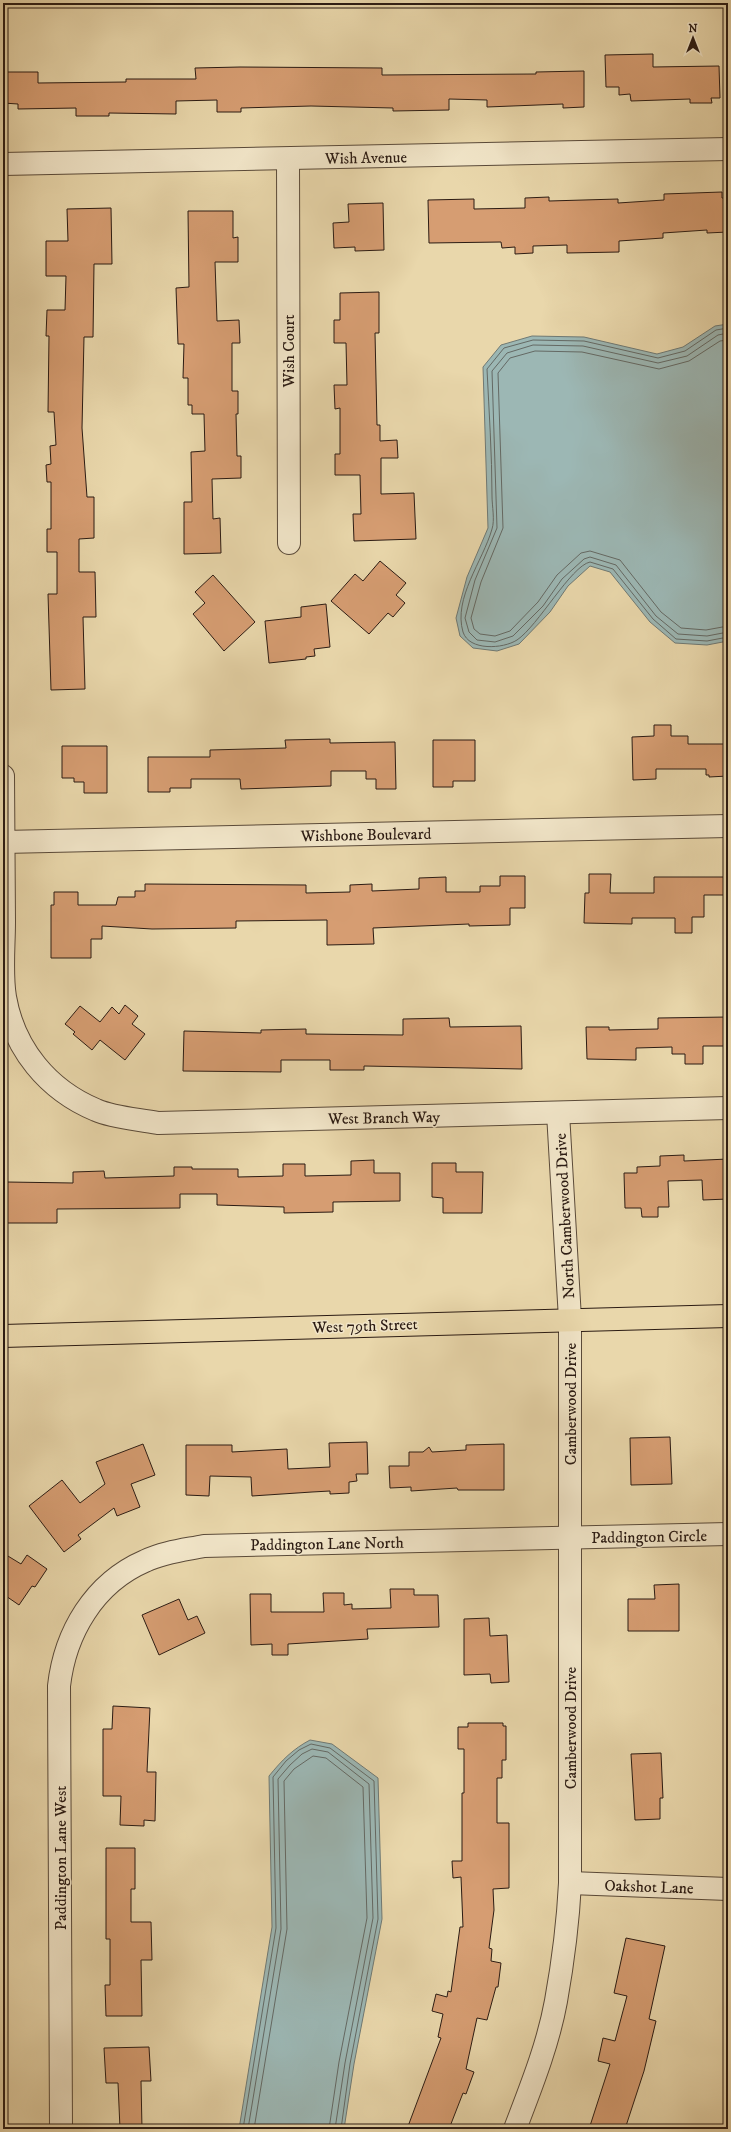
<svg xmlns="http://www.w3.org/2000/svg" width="731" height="2132" viewBox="0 0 731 2132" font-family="'IM FELL DW Pica',serif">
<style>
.water{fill:#9cb7b4;stroke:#6f7974}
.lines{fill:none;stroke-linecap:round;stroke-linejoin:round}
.shore{stroke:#646964;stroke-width:1}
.building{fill:#d69d72;stroke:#2b1b13}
.minor-casing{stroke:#5a4a39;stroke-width:24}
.major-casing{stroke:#2b1b13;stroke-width:24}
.minor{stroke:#f1e5c8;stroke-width:22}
.major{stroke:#e9d7ab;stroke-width:22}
.labels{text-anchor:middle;stroke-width:3;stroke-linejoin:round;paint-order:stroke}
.street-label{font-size:16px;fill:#2b1b13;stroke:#f1e5c8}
</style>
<rect width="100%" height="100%" fill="#e9d7ab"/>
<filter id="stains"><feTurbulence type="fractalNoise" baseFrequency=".005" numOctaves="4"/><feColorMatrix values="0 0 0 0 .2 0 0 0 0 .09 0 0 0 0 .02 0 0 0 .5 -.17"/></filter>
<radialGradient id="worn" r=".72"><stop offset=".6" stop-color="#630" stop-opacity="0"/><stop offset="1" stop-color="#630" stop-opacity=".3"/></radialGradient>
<!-- water -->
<g class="water">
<path d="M 728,324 L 728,641 L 707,645 L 675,643 L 650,622 L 610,572 L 590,566 L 568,586 L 550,612 L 519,644 L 497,651 L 473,648 L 460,636 L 456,618 L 467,577 L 488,528 L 483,367 L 501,345 L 532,336 L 584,337 L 657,354 L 683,347 L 715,326 Z"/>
<path d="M 310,1740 L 332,1744 L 378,1778 L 382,1919 L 354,2064 L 344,2129 L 239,2129 L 272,1927 L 269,1776 C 282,1760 293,1749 310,1740 Z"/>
</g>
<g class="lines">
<!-- shore -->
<g class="shore">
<path d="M 728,328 L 716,330 L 685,351 L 658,358 L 584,341 L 533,340 L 504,348 L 487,369 C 489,412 492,454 492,496 C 492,506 495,520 492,529 C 483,561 453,598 463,632 C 469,651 503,649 517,640 C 538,626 571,566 590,562 L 613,569 L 653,619 L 676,639 L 707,641 L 728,637"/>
<path d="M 728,333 L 718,335 L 687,356 L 658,363 L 583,346 L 533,345 L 507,353 L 492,371 L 497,528 L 475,580 L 465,618 L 469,632 L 477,640 L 495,642 L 513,636 L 543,606 L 562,579 L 584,559 L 590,557 L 616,565 L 656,616 L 678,634 L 707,636 L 728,632"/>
<path d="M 728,340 L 720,341 L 689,361 L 659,369 L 582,352 L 535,351 L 510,358 L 498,373 L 503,528 L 481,582 L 471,618 L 474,629 L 480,634 L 495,636 L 510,631 L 538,602 L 557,575 L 581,553 L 590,551 L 620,560 L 661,612 L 681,628 L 706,630 L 728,626"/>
<path d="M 243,2129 L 276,1928 L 273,1777 L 286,1761 L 299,1750 L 311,1744 L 330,1748 L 374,1781 L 378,1919 L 350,2064 L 341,2129"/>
<path d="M 248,2129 L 281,1929 L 278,1779 L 290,1765 L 302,1754 L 312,1749 L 328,1752 L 369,1784 L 373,1918 L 345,2063 L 335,2129"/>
<path d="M 254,2129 L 287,1929 L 284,1781 L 294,1769 L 313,1756 L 326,1758 L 363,1787 L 367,1918 L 339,2062 L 329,2129"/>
</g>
</g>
<!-- building -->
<g class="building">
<path d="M 653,54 L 653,67 L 719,66 L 720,98 L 711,98 L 712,103 L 690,103 L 690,99 L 631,101 L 630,94 L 619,95 L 619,87 L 606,87 L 605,55 Z"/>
<path d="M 240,67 L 382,68 L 382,75 L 536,74 L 536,72 L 584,71 L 584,107 L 563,108 L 563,104 L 487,107 L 487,100 L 449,99 L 449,110 L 393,111 L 393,108 L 311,106 L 241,108 L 241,112 L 217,112 L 217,100 L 176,101 L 176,114 L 109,113 L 109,116 L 76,116 L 76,108 L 18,109 L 18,104 L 3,103 L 3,72 L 38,72 L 38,83 L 126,82 L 126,79 L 196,79 L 195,68 Z"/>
<path d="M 722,192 L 722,198 L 728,198 L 728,232 L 707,233 L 707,230 L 663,233 L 663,238 L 619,241 L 619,252 L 567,253 L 567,245 L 533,246 L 533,253 L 515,254 L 515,247 L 502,248 L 501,242 L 429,243 L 428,200 L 474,199 L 474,209 L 525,208 L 525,198 L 549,197 L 549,201 L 618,199 L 618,203 L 664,200 L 664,194 Z"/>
<path d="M 383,203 L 384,250 L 355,251 L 355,247 L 334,248 L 333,223 L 349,222 L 348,204 Z"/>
<path d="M 111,208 L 112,264 L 94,264 L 93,337 L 84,337 L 82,428 L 87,497 L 94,497 L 94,538 L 79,539 L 79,572 L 95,572 L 96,617 L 83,617 L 85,689 L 51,690 L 48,594 L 57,594 L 57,552 L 47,552 L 47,529 L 51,529 L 51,482 L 47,482 L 46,465 L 51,464 L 50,446 L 56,445 L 54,412 L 48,412 L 49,336 L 46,336 L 47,310 L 65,310 L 66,276 L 46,276 L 46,241 L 68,241 L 67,209 Z"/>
<path d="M 188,211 L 233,211 L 233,238 L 238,237 L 238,262 L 215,262 L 217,321 L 239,320 L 240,343 L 232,343 L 232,391 L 238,391 L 238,414 L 236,414 L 237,456 L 241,456 L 241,478 L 212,479 L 213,519 L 220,518 L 221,553 L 184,554 L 184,502 L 192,502 L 191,452 L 205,451 L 204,414 L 192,414 L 192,405 L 188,405 L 188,378 L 183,378 L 184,344 L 178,344 L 176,288 L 189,287 Z"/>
<path d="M 379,292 L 379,333 L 375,333 L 377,425 L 380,425 L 380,441 L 397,440 L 398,458 L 381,458 L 381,494 L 414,493 L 416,539 L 354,541 L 353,514 L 361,514 L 360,475 L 335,475 L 335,454 L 340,454 L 340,408 L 335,409 L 334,385 L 347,385 L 346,343 L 334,343 L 334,320 L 340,320 L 340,293 Z"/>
<path d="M 380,561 L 406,583 L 396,595 L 405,603 L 393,617 L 388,613 L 369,634 L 331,601 L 355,574 L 363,581 Z"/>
<path d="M 213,575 L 255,622 L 224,651 L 193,614 L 205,603 L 195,592 Z"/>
<path d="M 326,604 L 330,647 L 314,649 L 315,656 L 306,657 L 306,659 L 269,663 L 265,621 L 301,617 L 301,607 Z"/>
<path d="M 654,725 L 671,725 L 671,736 L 688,736 L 688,744 L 728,744 L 728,776 L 709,777 L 709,775 L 706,775 L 706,769 L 656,769 L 656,779 L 633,780 L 632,737 L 654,736 Z"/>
<path d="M 330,739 L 330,743 L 395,742 L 396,789 L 376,789 L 376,779 L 366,779 L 366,771 L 331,771 L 331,786 L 241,789 L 240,779 L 191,779 L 191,788 L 170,788 L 170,792 L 148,792 L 148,757 L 210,757 L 210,750 L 286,748 L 285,740 Z"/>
<path d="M 433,740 L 475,740 L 475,781 L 453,781 L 453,787 L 433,787 Z"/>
<path d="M 62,746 L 107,746 L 107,793 L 84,793 L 84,782 L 74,782 L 74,778 L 62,778 Z"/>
<path d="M 589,874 L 611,874 L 610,893 L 654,893 L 654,877 L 728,877 L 728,895 L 704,895 L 704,917 L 692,917 L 692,933 L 675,933 L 675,918 L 632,918 L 632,924 L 584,923 L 585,893 L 589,893 Z"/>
<path d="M 500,876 L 525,876 L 525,908 L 510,908 L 510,925 L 469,926 L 469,924 L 373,928 L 374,944 L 327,945 L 327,920 L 236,921 L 236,928 L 152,929 L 102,926 L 102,939 L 91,939 L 91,958 L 51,958 L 51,905 L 54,905 L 54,892 L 78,892 L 78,905 L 116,905 L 118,897 L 135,897 L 135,891 L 145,891 L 145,884 L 306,885 L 306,893 L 350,892 L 350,885 L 372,884 L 372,891 L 419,889 L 419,878 L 446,877 L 446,892 L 480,892 L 480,886 L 500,886 Z"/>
<path d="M 125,1005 L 138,1016 L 132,1024 L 145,1034 L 125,1060 L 100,1040 L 92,1050 L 73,1034 L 75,1032 L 65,1024 L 80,1006 L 100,1022 L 112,1007 L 119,1014 Z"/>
<path d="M 728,1017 L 728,1046 L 703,1046 L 703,1064 L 685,1064 L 685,1054 L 672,1054 L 672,1047 L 636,1048 L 636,1060 L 587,1059 L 586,1027 L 609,1027 L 609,1030 L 658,1029 L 658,1018 Z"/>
<path d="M 449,1018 L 450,1027 L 521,1026 L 522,1069 L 364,1066 L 364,1070 L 330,1070 L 330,1060 L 281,1060 L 281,1072 L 183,1071 L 184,1031 L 261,1033 L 261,1030 L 306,1029 L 306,1034 L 403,1035 L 403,1019 Z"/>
<path d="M 684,1155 L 684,1161 L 728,1159 L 728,1199 L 703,1200 L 702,1180 L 668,1181 L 669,1207 L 658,1207 L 658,1217 L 642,1217 L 641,1208 L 625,1208 L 624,1173 L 637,1173 L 637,1167 L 660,1166 L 660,1156 Z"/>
<path d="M 374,1160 L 374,1173 L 400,1173 L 400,1201 L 333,1202 L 333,1212 L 284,1213 L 284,1207 L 217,1205 L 217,1194 L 180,1194 L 180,1208 L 57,1209 L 57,1223 L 6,1223 L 7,1182 L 73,1183 L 73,1172 L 104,1171 L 105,1178 L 174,1176 L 174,1167 L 192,1167 L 192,1169 L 238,1169 L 238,1177 L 283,1176 L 283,1164 L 305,1164 L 305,1176 L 351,1175 L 351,1161 Z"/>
<path d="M 432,1163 L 456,1163 L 456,1172 L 483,1172 L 482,1213 L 443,1213 L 443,1198 L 432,1197 Z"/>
<path d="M 670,1437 L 672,1484 L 631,1485 L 630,1438 Z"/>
<path d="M 367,1442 L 368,1474 L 356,1474 L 357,1481 L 349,1482 L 349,1493 L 330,1494 L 330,1491 L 312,1492 L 252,1496 L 251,1477 L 210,1476 L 209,1496 L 186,1495 L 186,1445 L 232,1445 L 232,1452 L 287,1449 L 288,1469 L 330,1467 L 329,1443 Z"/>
<path d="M 143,1444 L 155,1475 L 131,1484 L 140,1507 L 117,1516 L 114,1508 L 78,1535 L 81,1539 L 64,1552 L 29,1506 L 62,1480 L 80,1503 L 105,1484 L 96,1462 Z"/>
<path d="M 504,1444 L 504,1490 L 458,1490 L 457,1488 L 411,1491 L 411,1487 L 390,1488 L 389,1466 L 409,1466 L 409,1452 L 423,1452 L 429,1447 L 432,1452 L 466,1450 L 466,1445 Z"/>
<path d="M 3,1553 L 21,1564 L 27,1555 L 47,1569 L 35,1587 L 32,1586 L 19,1605 L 3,1594 Z"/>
<path d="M 679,1584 L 679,1631 L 628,1631 L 628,1599 L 655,1599 L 654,1585 Z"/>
<path d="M 390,1589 L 414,1589 L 414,1595 L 438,1595 L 439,1627 L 367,1629 L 368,1639 L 288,1644 L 288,1655 L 272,1655 L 272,1644 L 251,1645 L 250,1594 L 271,1594 L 271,1612 L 324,1612 L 323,1593 L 344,1593 L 344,1605 L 352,1604 L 352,1609 L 391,1608 Z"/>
<path d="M 179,1599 L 188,1620 L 197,1616 L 205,1633 L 159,1655 L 142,1615 Z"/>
<path d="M 489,1618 L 490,1636 L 507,1635 L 509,1682 L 491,1683 L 490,1674 L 464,1675 L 464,1619 Z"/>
<path d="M 113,1706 L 150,1708 L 147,1772 L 156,1772 L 155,1821 L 144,1820 L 144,1826 L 120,1825 L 121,1796 L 103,1796 L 103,1729 L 112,1729 Z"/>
<path d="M 468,1723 L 503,1723 L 503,1726 L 506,1726 L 506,1760 L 502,1760 L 502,1778 L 497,1778 L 497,1823 L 509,1823 L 509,1888 L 493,1889 L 494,1910 L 489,1948 L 492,1949 L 491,1961 L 501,1963 L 498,1987 L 496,1987 L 487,2020 L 477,2018 L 466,2069 L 474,2072 L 466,2094 L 463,2093 L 449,2129 L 407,2129 L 441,2038 L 438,2037 L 443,2014 L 432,2011 L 436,1994 L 447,1997 L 448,1991 L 451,1992 L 460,1927 L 463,1927 L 461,1877 L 453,1878 L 452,1861 L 462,1861 L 462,1793 L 464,1793 L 464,1749 L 458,1749 L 458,1727 L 468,1727 Z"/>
<path d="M 661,1753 L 663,1798 L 660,1798 L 660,1819 L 635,1820 L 631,1754 Z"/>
<path d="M 106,1848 L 135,1848 L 135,1889 L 131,1889 L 131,1922 L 151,1922 L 152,1960 L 141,1960 L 142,2016 L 106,2016 L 105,1985 L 110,1985 L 110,1939 L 106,1939 Z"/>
<path d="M 626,1938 L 665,1946 L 649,2019 L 656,2021 L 644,2071 L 625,2129 L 589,2129 L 610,2064 L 598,2061 L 603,2038 L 615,2041 L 627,1996 L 614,1993 Z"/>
<path d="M 149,2047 L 151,2081 L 141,2081 L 142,2129 L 120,2129 L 118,2083 L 106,2083 L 104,2048 Z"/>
</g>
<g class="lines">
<defs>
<g id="minor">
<path d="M 288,159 L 289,543"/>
<path d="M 3,164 L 728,149"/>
<path d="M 3,776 C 3,825 4,873 4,922 C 4,946 1,973 5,997 C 14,1049 48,1090 96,1110 C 114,1118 138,1119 158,1123 L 728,1108"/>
<path d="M 3,842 L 728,826"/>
<path d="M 570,1883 L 728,1889"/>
<path d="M 61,2129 L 59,1686 C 65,1633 94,1583 145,1561 C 164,1552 184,1550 204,1546 L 728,1534"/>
<path d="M 515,2129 C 531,2087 548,2045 556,2001 C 563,1962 568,1923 570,1883 L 570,1319 L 558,1113"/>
</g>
<path id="major" d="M 3,1336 L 728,1316"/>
</defs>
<!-- minor casing -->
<use href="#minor" class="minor-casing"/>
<!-- major casing -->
<use href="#major" class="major-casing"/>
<!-- minor -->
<use href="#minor" class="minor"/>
<!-- major -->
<use href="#major" class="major"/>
</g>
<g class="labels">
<!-- street labels -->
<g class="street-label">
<text transform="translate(366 157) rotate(-1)" y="6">Wish Avenue</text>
<text transform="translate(288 351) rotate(-90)" y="6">Wish Court</text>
<text transform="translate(366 834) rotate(-1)" y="6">Wishbone Boulevard</text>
<text transform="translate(384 1117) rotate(-1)" y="6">West Branch Way</text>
<text transform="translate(564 1216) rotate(-93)" y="6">North Camberwood Drive</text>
<text transform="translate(365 1325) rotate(-2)" y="6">West 79th Street</text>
<text transform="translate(570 1404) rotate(-90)" y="6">Camberwood Drive</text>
<text transform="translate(649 1536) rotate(-1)" y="6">Paddington Circle</text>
<text transform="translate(327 1543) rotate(-1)" y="6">Paddington Lane North</text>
<text transform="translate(570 1728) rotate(-90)" y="6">Camberwood Drive</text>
<text transform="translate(60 1858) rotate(-90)" y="6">Paddington Lane West</text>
<text transform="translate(649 1886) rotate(2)" y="6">Oakshot Lane</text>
</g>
</g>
<!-- margin -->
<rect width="731" height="2132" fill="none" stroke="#e9d7ab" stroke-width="16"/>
<rect x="4" y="4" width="723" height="2124" fill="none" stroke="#2b1b13" stroke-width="2"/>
<rect x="8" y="8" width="715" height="2116" fill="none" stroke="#2b1b13"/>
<!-- north arrow -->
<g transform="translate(693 38)" stroke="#f1e5c8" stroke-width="3" paint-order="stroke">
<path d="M0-3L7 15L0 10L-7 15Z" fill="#2b1b13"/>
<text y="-6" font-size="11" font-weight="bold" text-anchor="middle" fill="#2b1b13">N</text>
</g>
<rect width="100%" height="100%" filter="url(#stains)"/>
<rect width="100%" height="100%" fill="url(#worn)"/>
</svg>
